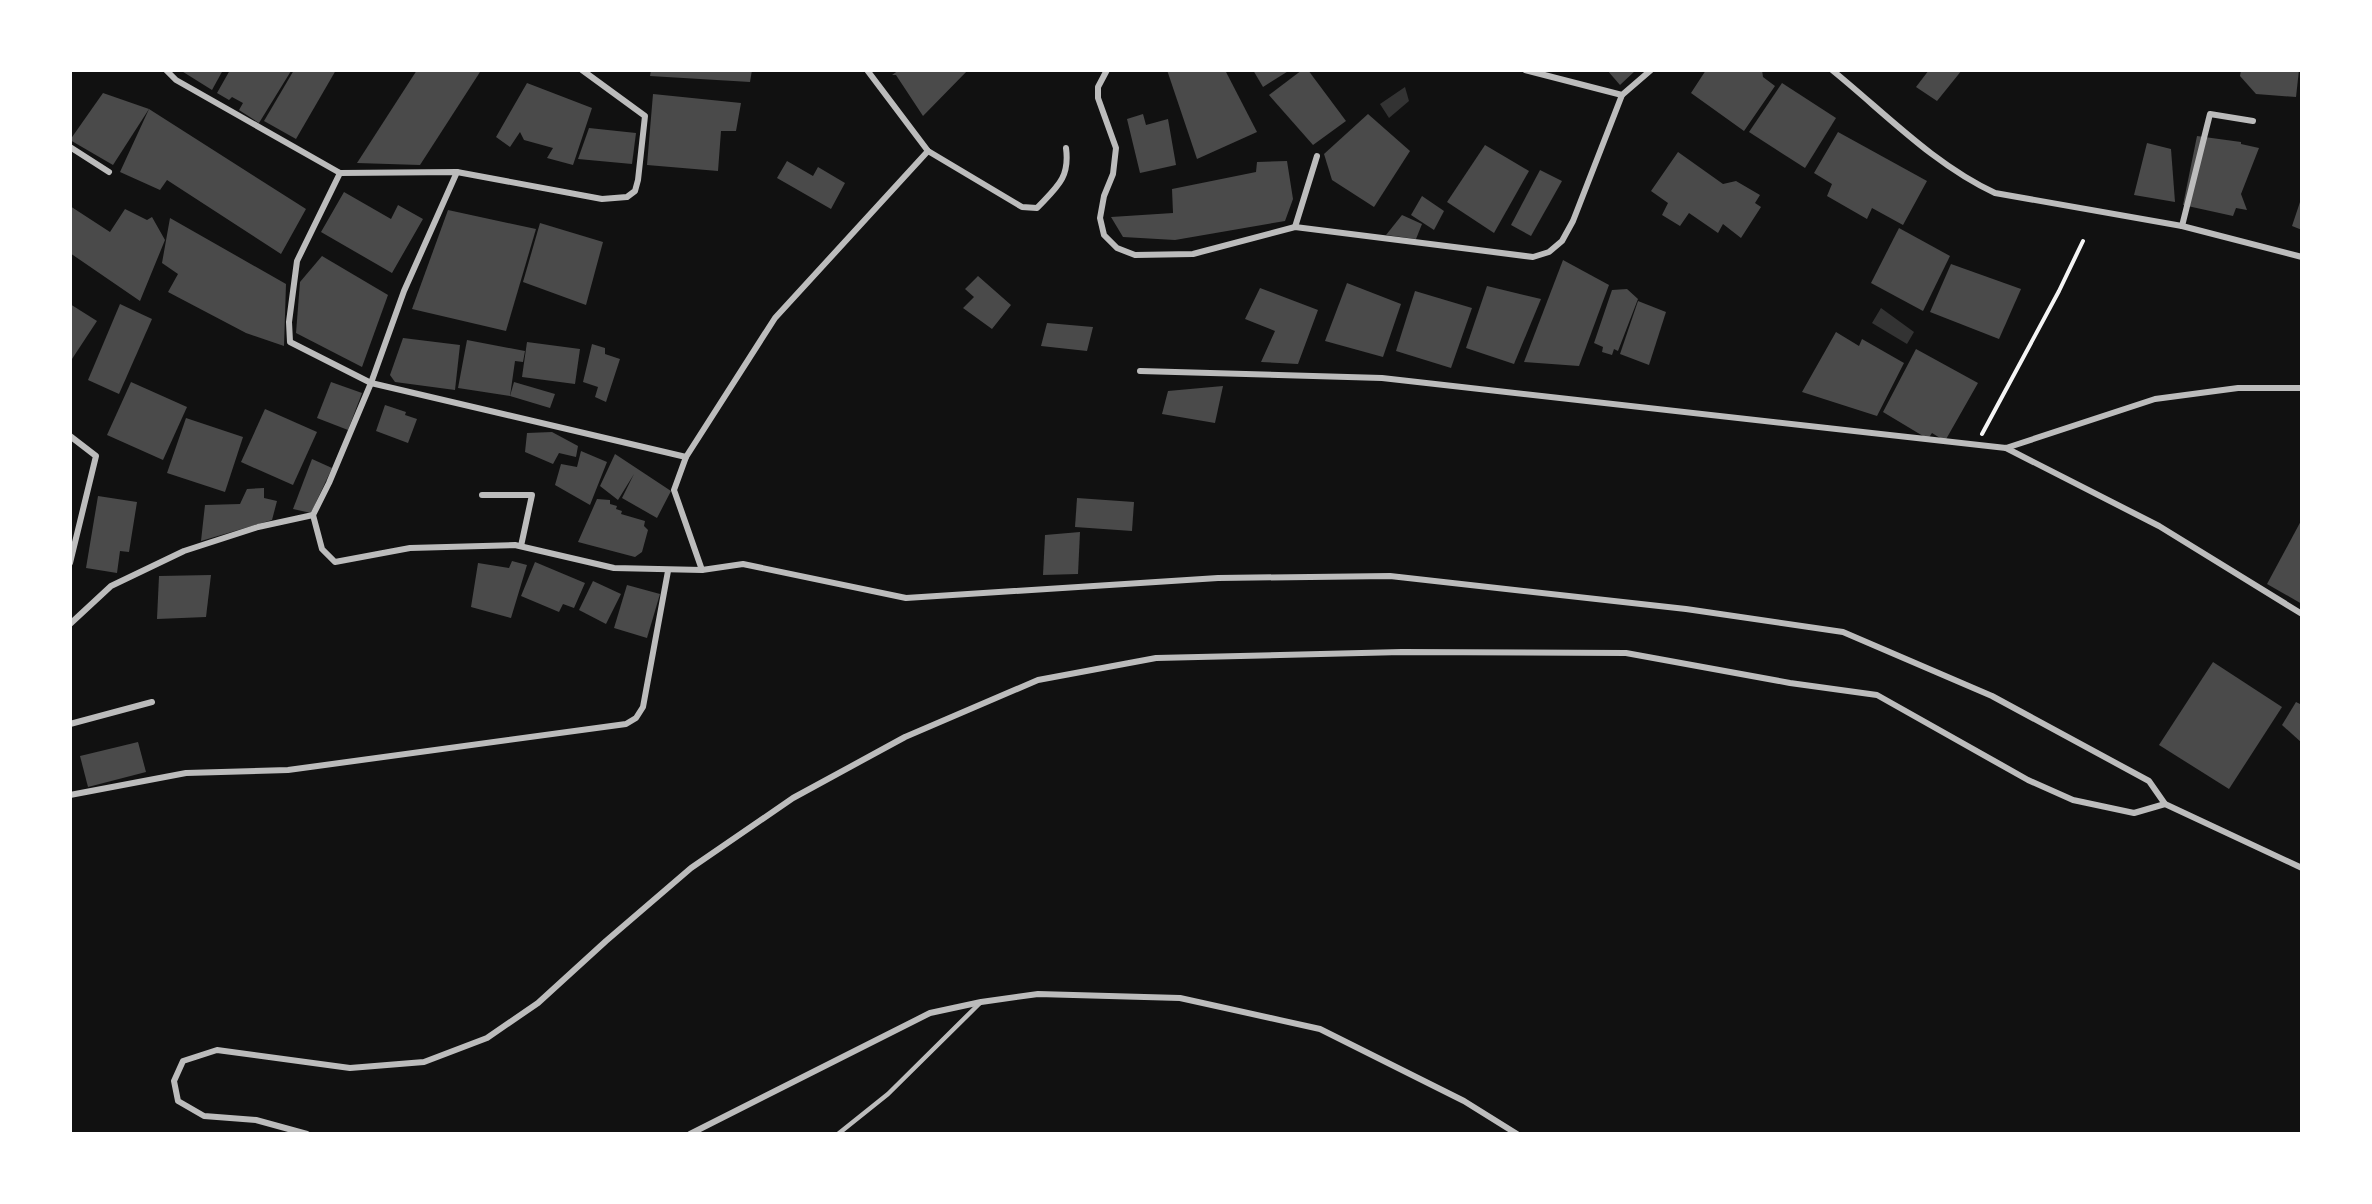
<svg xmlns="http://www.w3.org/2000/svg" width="2372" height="1204" viewBox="0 0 2372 1204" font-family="'Work Sans',sans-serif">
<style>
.water{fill:#333}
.building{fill:#4a4a4a}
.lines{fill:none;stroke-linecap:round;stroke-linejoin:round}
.path{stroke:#f5f5f5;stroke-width:4}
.service{stroke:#bcbcbc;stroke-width:4.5}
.minor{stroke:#bcbcbc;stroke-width:6}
</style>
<rect width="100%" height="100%" fill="#111"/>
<!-- water -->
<g class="water">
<path d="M 1405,87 L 1409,101 L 1389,118 L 1380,104 Z"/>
<path d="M 1881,308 L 1914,332 L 1907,344 L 1872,323 Z"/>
</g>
<!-- building -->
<g class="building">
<path d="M 180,70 L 223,70 L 212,90 Z"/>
<path d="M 230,70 L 289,70 L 291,71 L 259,123 L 239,110 L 243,103 L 232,97 L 229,100 L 217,93 Z"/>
<path d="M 294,70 L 336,70 L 296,139 L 264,121 Z"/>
<path d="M 417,70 L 475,70 L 480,72 L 420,165 L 357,163 Z"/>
<path d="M 651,70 L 752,70 L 750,82 L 650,76 Z"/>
<path d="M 899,70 L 968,70 L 923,116 L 896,75 L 892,75 Z"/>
<path d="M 1167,70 L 1225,70 L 1257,132 L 1197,159 Z"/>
<path d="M 1253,70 L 1290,70 L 1263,87 Z"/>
<path d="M 1302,70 L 1308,70 L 1346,121 L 1313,145 L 1269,95 Z"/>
<path d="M 1607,70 L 1636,70 L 1620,85 Z"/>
<path d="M 1706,70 L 1762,70 L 1763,77 L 1775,86 L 1744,131 L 1691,93 Z"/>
<path d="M 1929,70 L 1962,70 L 1937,101 L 1916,87 Z"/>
<path d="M 2241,70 L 2299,70 L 2296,97 L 2256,94 L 2240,76 Z"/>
<path d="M 527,83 L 592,108 L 573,165 L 547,158 L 553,148 L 524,140 L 520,132 L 510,147 L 496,137 Z"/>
<path d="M 1782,83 L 1836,118 L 1805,168 L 1749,132 Z"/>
<path d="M 103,93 L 149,109 L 113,165 L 70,140 Z"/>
<path d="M 653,94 L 741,103 L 736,131 L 721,131 L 718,171 L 647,165 Z"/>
<path d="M 149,109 L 306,209 L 281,254 L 167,180 L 160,190 L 120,172 Z"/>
<path d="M 1143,114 L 1146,125 L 1168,119 L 1176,165 L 1140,173 L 1127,119 Z"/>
<path d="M 1368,114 L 1410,151 L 1374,207 L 1332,180 L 1324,154 Z"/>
<path d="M 589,128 L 636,133 L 632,164 L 578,159 Z"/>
<path d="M 1838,132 L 1927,181 L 1903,225 L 1872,208 L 1867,219 L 1827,196 L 1832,184 L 1814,173 Z"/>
<path d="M 2197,136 L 2241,142 L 2241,144 L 2259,148 L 2241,194 L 2247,210 L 2236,208 L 2233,216 L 2183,205 Z"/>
<path d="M 2147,143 L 2171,149 L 2175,202 L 2134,195 Z"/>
<path d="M 1485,145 L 1529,171 L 1494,233 L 1447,202 Z"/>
<path d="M 1678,152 L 1723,184 L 1736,181 L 1760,195 L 1755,203 L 1761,207 L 1741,238 L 1723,224 L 1718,233 L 1689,213 L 1680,226 L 1662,215 L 1668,203 L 1651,191 Z"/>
<path d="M 787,161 L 813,176 L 818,167 L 845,183 L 831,209 L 777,178 Z"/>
<path d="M 1287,161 L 1293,199 L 1285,221 L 1175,240 L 1123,237 L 1111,217 L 1173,213 L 1172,189 L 1256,172 L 1257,162 Z"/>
<path d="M 1540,170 L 1562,181 L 1531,236 L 1511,225 Z"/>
<path d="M 344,192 L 391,219 L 398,205 L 423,219 L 392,273 L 321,232 Z"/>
<path d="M 1422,196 L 1444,211 L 1434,230 L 1411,215 Z"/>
<path d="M 2301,199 L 2302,199 L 2302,230 L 2292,226 Z"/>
<path d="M 70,206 L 110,232 L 125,209 L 147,220 L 152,217 L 165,240 L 140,301 L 70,253 Z"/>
<path d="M 448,210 L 536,229 L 506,331 L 412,309 Z"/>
<path d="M 1402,215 L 1422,224 L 1416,239 L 1386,235 Z"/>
<path d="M 170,218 L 286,284 L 284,346 L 246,333 L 168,292 L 178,274 L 162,263 Z"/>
<path d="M 540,223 L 603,242 L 586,305 L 523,282 Z"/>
<path d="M 1899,228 L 1950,256 L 1923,311 L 1871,283 Z"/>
<path d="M 322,256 L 388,295 L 362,367 L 296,333 L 300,282 Z"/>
<path d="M 1563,260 L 1609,285 L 1579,366 L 1524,362 Z"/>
<path d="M 1951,264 L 2021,289 L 1999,339 L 1930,312 Z"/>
<path d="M 978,276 L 1011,305 L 992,329 L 963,308 L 974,297 L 965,289 Z"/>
<path d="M 1347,283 L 1401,304 L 1383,357 L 1325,341 Z"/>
<path d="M 1487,286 L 1541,299 L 1514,364 L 1466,348 Z"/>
<path d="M 1260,288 L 1318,310 L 1298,364 L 1261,362 L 1275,331 L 1245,319 Z"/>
<path d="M 1627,289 L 1638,299 L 1618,351 L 1614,349 L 1612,355 L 1602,352 L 1603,347 L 1594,343 L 1612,290 Z"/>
<path d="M 1415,291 L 1472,308 L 1451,368 L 1396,351 Z"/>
<path d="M 1638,301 L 1666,312 L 1649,365 L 1620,354 Z"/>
<path d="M 70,304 L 97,321 L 70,362 Z"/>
<path d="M 120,304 L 152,319 L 119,394 L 88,380 Z"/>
<path d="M 1047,323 L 1093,327 L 1087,351 L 1041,346 Z"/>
<path d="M 1836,332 L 1859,346 L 1862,339 L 1904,363 L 1877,416 L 1802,392 Z"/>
<path d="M 403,338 L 460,345 L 455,390 L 395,382 L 390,375 Z"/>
<path d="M 467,340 L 525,351 L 523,362 L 515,361 L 510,396 L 458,388 Z"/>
<path d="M 527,342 L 580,349 L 575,384 L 522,377 Z"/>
<path d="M 592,344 L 605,348 L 605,354 L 620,359 L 606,402 L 595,397 L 598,387 L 583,382 Z"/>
<path d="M 1916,349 L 1978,383 L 1945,441 L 1932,433 L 1928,439 L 1883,412 Z"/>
<path d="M 131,382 L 187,407 L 163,460 L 107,435 Z"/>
<path d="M 331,382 L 362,393 L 348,430 L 317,418 Z"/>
<path d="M 514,382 L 555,394 L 550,408 L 510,396 Z"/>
<path d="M 1223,386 L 1215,423 L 1162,414 L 1168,391 Z"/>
<path d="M 385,405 L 406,412 L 405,415 L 417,419 L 408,443 L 376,431 Z"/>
<path d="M 265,409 L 317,432 L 293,485 L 241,462 Z"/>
<path d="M 186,418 L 243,437 L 225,492 L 167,473 Z"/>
<path d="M 552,432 L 578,446 L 576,457 L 559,453 L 553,464 L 525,452 L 527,433 Z"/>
<path d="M 581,451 L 607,462 L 590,505 L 555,485 L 561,464 L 577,467 Z"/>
<path d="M 615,454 L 671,491 L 657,518 L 622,498 L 634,474 L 618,500 L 600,486 Z"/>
<path d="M 312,459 L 332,468 L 311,513 L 293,509 Z"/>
<path d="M 264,488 L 264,498 L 277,501 L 272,520 L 201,541 L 205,505 L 240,504 L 247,489 Z"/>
<path d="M 98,496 L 137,502 L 129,552 L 120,551 L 117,573 L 86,568 Z"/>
<path d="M 1077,498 L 1134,502 L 1132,531 L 1075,527 Z"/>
<path d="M 597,499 L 610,500 L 610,504 L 617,506 L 616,509 L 622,511 L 621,514 L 645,521 L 644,526 L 648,530 L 642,552 L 635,557 L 578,542 Z"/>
<path d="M 2302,519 L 2302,604 L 2267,584 Z"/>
<path d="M 1080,532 L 1078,574 L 1043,575 L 1045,535 Z"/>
<path d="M 512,561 L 527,565 L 511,618 L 471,607 L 478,563 L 509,568 Z"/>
<path d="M 535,562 L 585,583 L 574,608 L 563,604 L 559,612 L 521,596 Z"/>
<path d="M 211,575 L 206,617 L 157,619 L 159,576 Z"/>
<path d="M 593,581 L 621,594 L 606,624 L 579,610 Z"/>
<path d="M 627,585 L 660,594 L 647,638 L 614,628 Z"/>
<path d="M 2213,662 L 2282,707 L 2229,789 L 2159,745 Z"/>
<path d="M 2296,702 L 2302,705 L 2302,743 L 2282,725 Z"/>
<path d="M 138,742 L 146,772 L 88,787 L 80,756 Z"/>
</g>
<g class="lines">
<!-- path -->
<path class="path" d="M 1982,434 L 2059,291 L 2083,241"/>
<!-- service -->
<path class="service" d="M 838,1134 L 888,1094 L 981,1002"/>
<!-- minor -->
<g class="minor">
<path d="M 166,70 L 176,80 L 340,173 L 457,172 L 602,199 L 627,197 L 635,191 L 638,180 L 645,116 L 582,70"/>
<path d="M 867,70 L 928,151 L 1022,207 L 1037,208 C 1057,187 1070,178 1066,148"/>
<path d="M 1107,70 L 1098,87 L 1098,98 L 1116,148 L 1113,174 L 1104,196 L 1100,218 L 1104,235 L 1117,248 L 1135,255 L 1193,254 L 1295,227 L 1533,257 L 1549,252 L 1562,241 L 1573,221 L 1622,95"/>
<path d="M 1525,70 L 1622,95 L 1651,70"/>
<path d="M 1832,70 C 1885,113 1933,164 1995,193 L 2182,226 L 2302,257"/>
<path d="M 70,147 L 109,172"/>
<path d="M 340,173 L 297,261 L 289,322 L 290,342 L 371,383 L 686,457"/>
<path d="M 2182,226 L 2210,114 L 2253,121"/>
<path d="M 1295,227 L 1317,156"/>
<path d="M 1140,371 L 1382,378 L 2006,448 L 2155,399 L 2238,388 L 2302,388"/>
<path d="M 70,436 L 96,456 L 70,563"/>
<path d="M 2006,448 L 2159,526 L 2302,614"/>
<path d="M 482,495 L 532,495 L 521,546"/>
<path d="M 313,515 L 322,549 L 335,562 L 410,548 L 515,545 L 614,568 L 702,570 L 743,564 L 906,598 L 1218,578 L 1390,576 L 1686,609 L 1843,632 L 1992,696 L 2149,781 L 2165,804 L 2302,868"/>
<path d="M 313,515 L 329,483 L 371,383 L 404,291 L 457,172"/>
<path d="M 702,570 L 674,490 L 686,457 L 775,318 L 928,151"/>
<path d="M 70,624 L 111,586 L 184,551 L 258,527 L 313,515"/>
<path d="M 70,724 L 152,702"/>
<path d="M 70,795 L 186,773 L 288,770 L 626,724 L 636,718 L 643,707 L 668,571"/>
<path d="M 307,1134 L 256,1120 L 204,1116 L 178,1101 L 174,1081 L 183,1061 L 217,1050 L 350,1068 L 424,1062 L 487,1038 L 538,1003 L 606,941 L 691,868 L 793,798 L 905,737 L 1038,680 L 1156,658 L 1402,652 L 1626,653 L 1790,683 L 1877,695 L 2028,780 L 2073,800 L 2134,813 L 2165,804"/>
<path d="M 690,1134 L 930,1013 L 981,1002 L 1038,994 L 1180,998 L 1320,1029 L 1464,1101 L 1517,1134"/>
</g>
</g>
<!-- border -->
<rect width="2372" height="1204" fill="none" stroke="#ffffff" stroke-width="144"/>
</svg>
